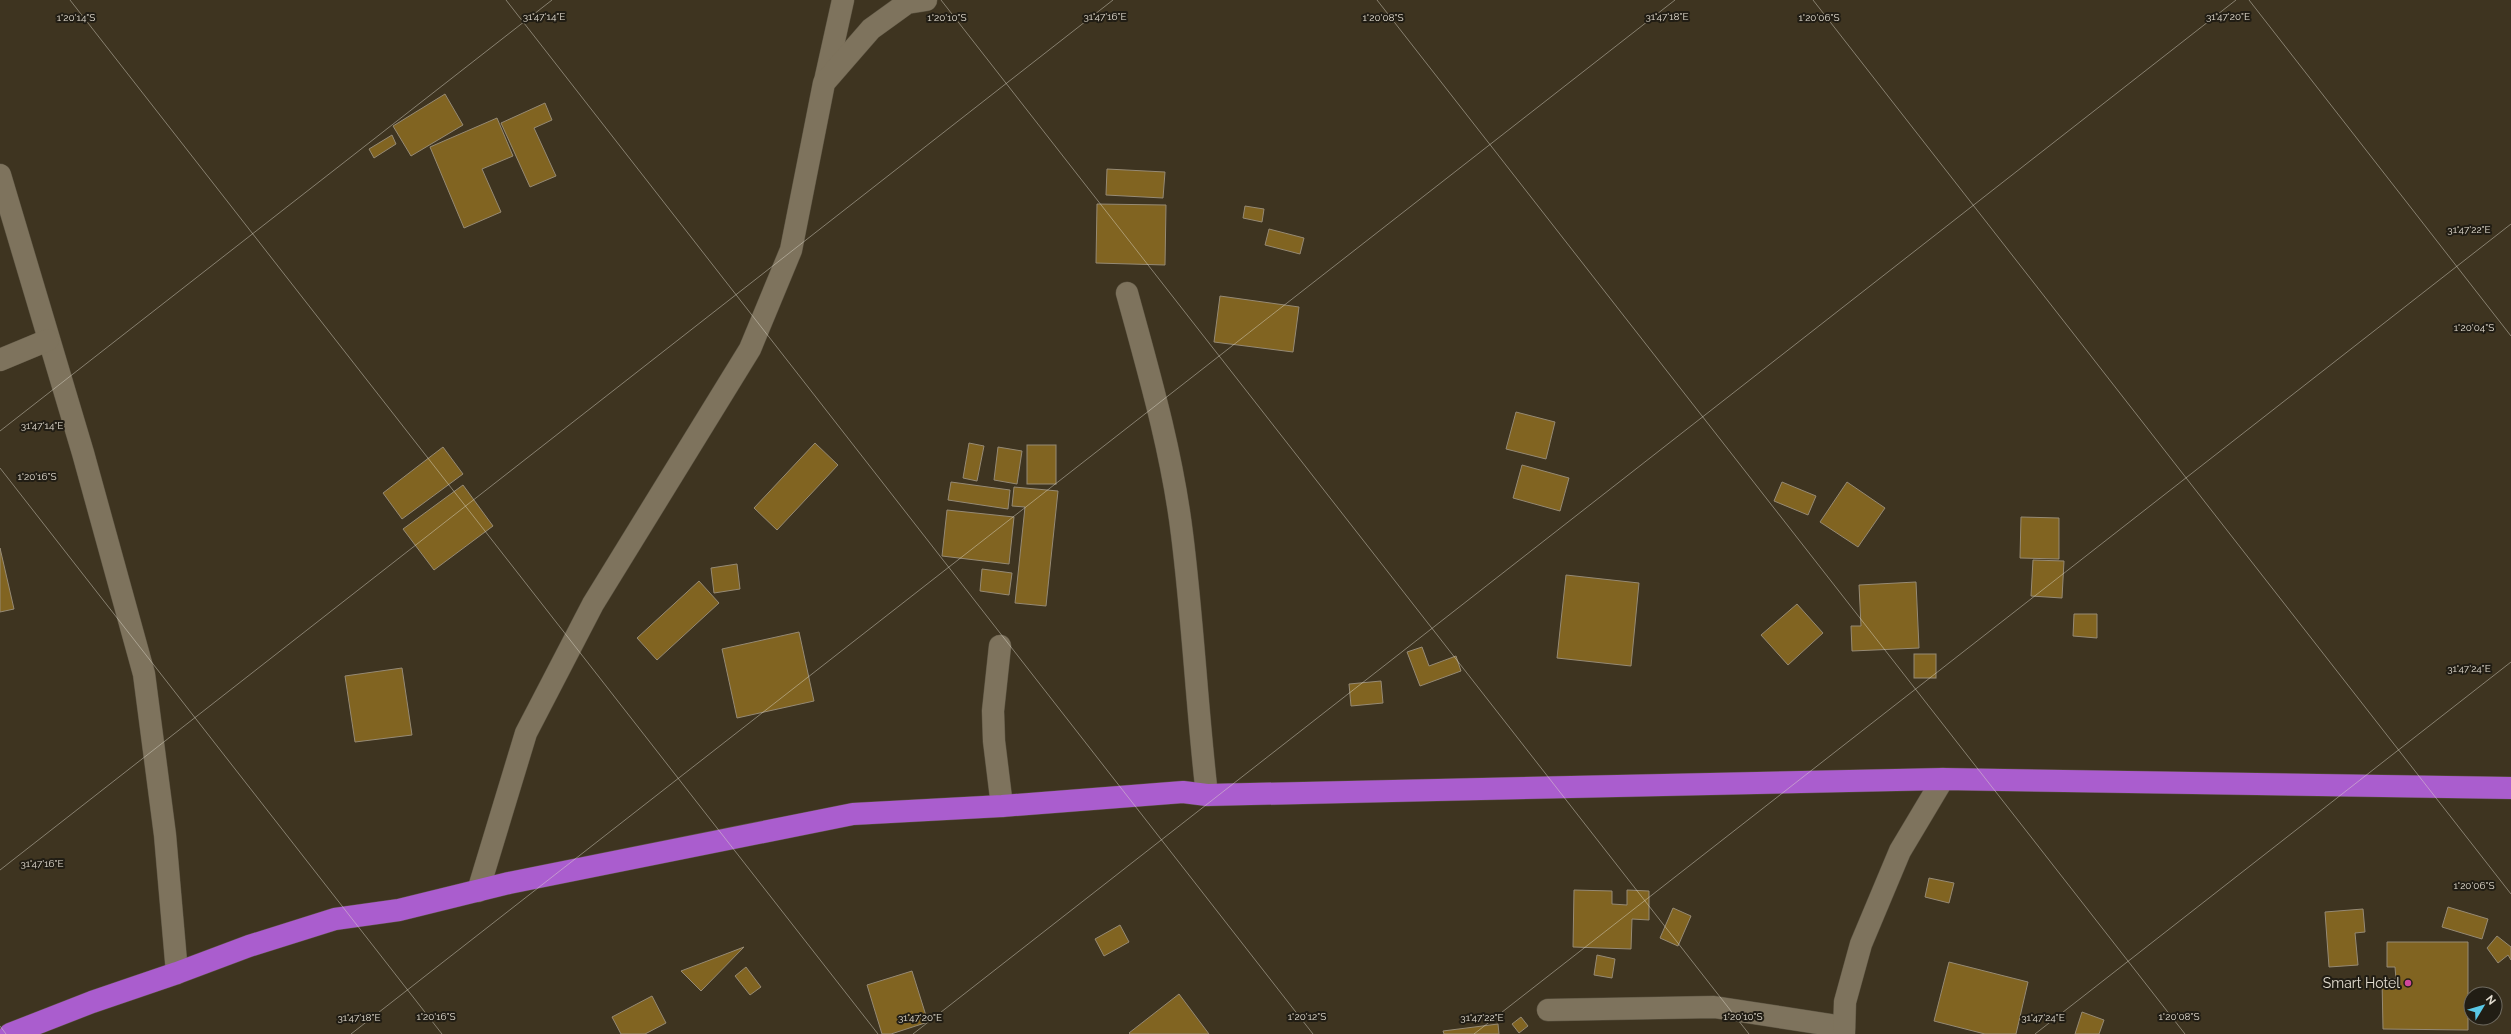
<svg xmlns="http://www.w3.org/2000/svg" width="2511" height="1034" viewBox="0 0 2511 1034" font-family="Raleway,sans-serif">
<style>
.building{fill:#816421;stroke:#968a74}
.lines{fill:none;stroke-linecap:round;stroke-linejoin:round}
.minor-casing{stroke:#5a5240;stroke-width:23}
.highway-casing{stroke:#5a5240;stroke-width:23}
.minor{stroke:#7e735d;stroke-width:22}
.highway{stroke:#aa5dce;stroke-width:22}
.ticks{fill:none;stroke:#e3ddd1;stroke-width:1;stroke-opacity:0.45}
.hotel-dot{fill:#d1479c;stroke:#211d14;stroke-width:1.5}
.labels{text-anchor:middle;stroke-width:4;stroke-linejoin:round;paint-order:stroke}
.poi-label{font-size:14px;fill:#e3ddd1;stroke:#211d14;text-anchor:end}
.ticks-label{font-size:10px;text-anchor:middle;fill:#e3ddd1;stroke:#211d14;stroke-width:4;stroke-linejoin:round;paint-order:stroke}
</style>
<rect width="100%" height="100%" fill="#3e3420"/>
<!-- building -->
<g class="building">
<path d="M 445,94 L 463,125 L 411,156 L 393,126 Z"/>
<path d="M 545,103 L 552,120 L 534,128 L 556,176 L 530,187 L 501,123 Z"/>
<path d="M 497,118 L 513,156 L 482,169 L 501,212 L 464,228 L 430,147 Z"/>
<path d="M 392,135 L 396,144 L 374,158 L 369,149 Z"/>
<path d="M 1107,169 L 1165,172 L 1163,198 L 1106,195 Z"/>
<path d="M 1097,204 L 1166,205 L 1165,265 L 1096,263 Z"/>
<path d="M 1245,206 L 1264,209 L 1262,222 L 1243,218 Z"/>
<path d="M 1269,229 L 1304,238 L 1300,254 L 1265,245 Z"/>
<path d="M 1220,296 L 1299,307 L 1293,352 L 1214,342 Z"/>
<path d="M 1516,412 L 1555,422 L 1546,459 L 1506,449 Z"/>
<path d="M 815,443 L 838,465 L 777,530 L 754,508 Z"/>
<path d="M 969,443 L 984,446 L 977,481 L 963,478 Z"/>
<rect x="1027" y="445" width="29" height="39"/>
<path d="M 443,447 L 463,474 L 402,519 L 383,493 Z"/>
<path d="M 998,447 L 1022,451 L 1017,484 L 994,480 Z"/>
<path d="M 1522,465 L 1569,478 L 1560,511 L 1513,498 Z"/>
<path d="M 951,482 L 1010,490 L 1008,509 L 948,500 Z"/>
<path d="M 1782,482 L 1816,496 L 1808,515 L 1774,501 Z"/>
<path d="M 1847,482 L 1885,508 L 1858,547 L 1820,522 Z"/>
<path d="M 463,485 L 493,526 L 434,570 L 403,529 Z"/>
<path d="M 1014,487 L 1058,491 L 1046,606 L 1015,603 L 1025,507 L 1012,506 Z"/>
<path d="M 947,510 L 1014,517 L 1009,564 L 942,556 Z"/>
<path d="M 2021,517 L 2059,518 L 2059,559 L 2020,558 Z"/>
<path d="M 0,548 L 14,609 L 0,612 Z"/>
<path d="M 2033,560 L 2064,561 L 2062,598 L 2031,596 Z"/>
<path d="M 737,564 L 740,589 L 714,593 L 711,568 Z"/>
<path d="M 982,569 L 1012,573 L 1009,595 L 980,591 Z"/>
<path d="M 1566,575 L 1639,583 L 1631,666 L 1557,658 Z"/>
<path d="M 699,581 L 719,603 L 657,660 L 637,638 Z"/>
<path d="M 1916,582 L 1919,648 L 1852,651 L 1851,626 L 1861,626 L 1859,585 Z"/>
<path d="M 1797,604 L 1823,633 L 1788,665 L 1761,635 Z"/>
<path d="M 2074,614 L 2097,614 L 2097,638 L 2073,636 Z"/>
<path d="M 799,632 L 814,701 L 737,718 L 722,649 Z"/>
<path d="M 1422,647 L 1429,666 L 1456,656 L 1461,671 L 1420,686 L 1407,652 Z"/>
<rect x="1914" y="654" width="22" height="24"/>
<path d="M 402,668 L 412,735 L 355,742 L 345,676 Z"/>
<path d="M 1381,681 L 1383,703 L 1351,706 L 1349,684 Z"/>
<path d="M 1929,878 L 1954,883 L 1949,903 L 1925,897 Z"/>
<path d="M 1574,890 L 1612,891 L 1612,904 L 1627,905 L 1627,890 L 1649,891 L 1649,920 L 1632,919 L 1631,949 L 1573,947 Z"/>
<path d="M 2448,907 L 2488,919 L 2482,939 L 2442,927 Z"/>
<path d="M 1673,908 L 1691,916 L 1678,946 L 1660,938 Z"/>
<path d="M 2363,909 L 2365,932 L 2355,933 L 2358,965 L 2329,967 L 2325,912 Z"/>
<path d="M 1120,925 L 1129,942 L 1104,956 L 1095,939 Z"/>
<path d="M 2497,936 L 2511,947 L 2511,960 L 2508,955 L 2498,963 L 2487,948 Z"/>
<path d="M 2387,942 L 2468,942 L 2468,1030 L 2383,1029 L 2382,979 L 2396,979 L 2395,967 L 2387,967 Z"/>
<path d="M 744,947 L 701,991 L 681,971 Z"/>
<path d="M 1597,955 L 1615,959 L 1612,978 L 1594,975 Z"/>
<path d="M 1949,962 L 2028,982 L 2016,1034 L 1985,1034 L 1934,1021 Z"/>
<path d="M 746,967 L 761,987 L 750,995 L 735,976 Z"/>
<path d="M 912,971 L 928,1022 L 891,1034 L 882,1034 L 867,985 Z"/>
<path d="M 1179,994 L 1209,1034 L 1130,1034 L 1129,1033 Z"/>
<path d="M 652,996 L 666,1023 L 645,1034 L 621,1034 L 612,1017 Z"/>
<path d="M 2082,1012 L 2104,1020 L 2099,1034 L 2075,1034 Z"/>
<path d="M 1521,1017 L 1528,1026 L 1519,1033 L 1512,1024 Z"/>
<path d="M 1498,1024 L 1499,1034 L 1444,1034 L 1443,1031 Z"/>
</g>
<g class="lines">
<defs>
<g id="minor">
<path d="M 825,81 L 843,0"/>
<path d="M 0,175 L 83,453 L 144,674 L 165,835 L 177,973"/>
<path d="M 1127,293 C 1149,373 1172,452 1182,534 C 1193,621 1197,709 1207,795"/>
<path d="M 0,360 L 48,340"/>
<path d="M 1000,646 L 993,711 L 994,741 L 1002,806"/>
<path d="M 478,891 L 526,733 L 593,604 L 750,349 L 791,250 L 824,83 L 871,29 L 907,3 L 926,0"/>
<path d="M 1548,1010 L 1714,1007 L 1844,1027"/>
<path d="M 1844,1034 L 1845,1002 L 1861,944 L 1900,851 L 1943,779"/>
</g>
<path id="highway" d="M 10,1034 L 92,1002 L 177,973 L 249,946 L 335,919 L 399,910 L 509,883 L 853,814 L 1002,806 L 1183,792 L 1207,795 L 1943,779 L 2511,788"/>
</defs>
<!-- minor casing -->
<use href="#minor" class="minor-casing"/>
<!-- highway casing -->
<use href="#highway" class="highway-casing"/>
<!-- minor -->
<use href="#minor" class="minor"/>
<!-- highway -->
<use href="#highway" class="highway"/>
</g>
<!-- ticks -->
<path class="ticks" d="M 70,0 L 878,1034M 506,0 L 1313,1034M 941,0 L 1749,1034M 1377,0 L 2185,1034M 1813,0 L 2511,894M 2249,0 L 2511,336M 0,431 L 552,0M 0,468 L 442,1034M 0,870 L 1113,0M 0,1026 L 6,1034M 351,1034 L 1675,0M 913,1034 L 2236,0M 1474,1034 L 2511,224M 2035,1034 L 2511,662"/>
<!-- markers -->
<circle class="hotel-dot" cx="2408" cy="983" r="4"/>
<g class="labels">
<!-- poi labels -->
<g class="poi-label">
<text x="2400" y="988">Smart Hotel</text>
</g>
</g>
<g class="ticks-label">
<text x="544" y="20">31°47'14"E</text>
<text x="1105" y="20">31°47'16"E</text>
<text x="1667" y="20">31°47'18"E</text>
<text x="2228" y="20">31°47'20"E</text>
<text x="76" y="21">1°20'14"S</text>
<text x="947" y="21">1°20'10"S</text>
<text x="1383" y="21">1°20'08"S</text>
<text x="1819" y="21">1°20'06"S</text>
<text x="2469" y="233">31°47'22"E</text>
<text x="2474" y="331">1°20'04"S</text>
<text x="42" y="429">31°47'14"E</text>
<text x="37" y="480">1°20'16"S</text>
<text x="2469" y="672">31°47'24"E</text>
<text x="42" y="867">31°47'16"E</text>
<text x="2474" y="889">1°20'06"S</text>
<text x="436" y="1020">1°20'16"S</text>
<text x="1307" y="1020">1°20'12"S</text>
<text x="1743" y="1020">1°20'10"S</text>
<text x="2179" y="1020">1°20'08"S</text>
<text x="359" y="1021">31°47'18"E</text>
<text x="920" y="1021">31°47'20"E</text>
<text x="1482" y="1021">31°47'22"E</text>
<text x="2043" y="1021">31°47'24"E</text>
</g>
<!-- north arrow -->
<g transform="translate(2483 1006) rotate(52)"><circle r="19" fill="#211d14" stroke="#6f6a60"/>
<path d="M0-3L7 15L0 10L-7 15Z" fill="#5ac8e6"/>
<text y="-6" font-size="11" font-weight="bold" text-anchor="middle" fill="#e3ddd1">N</text>
</g>
</svg>
